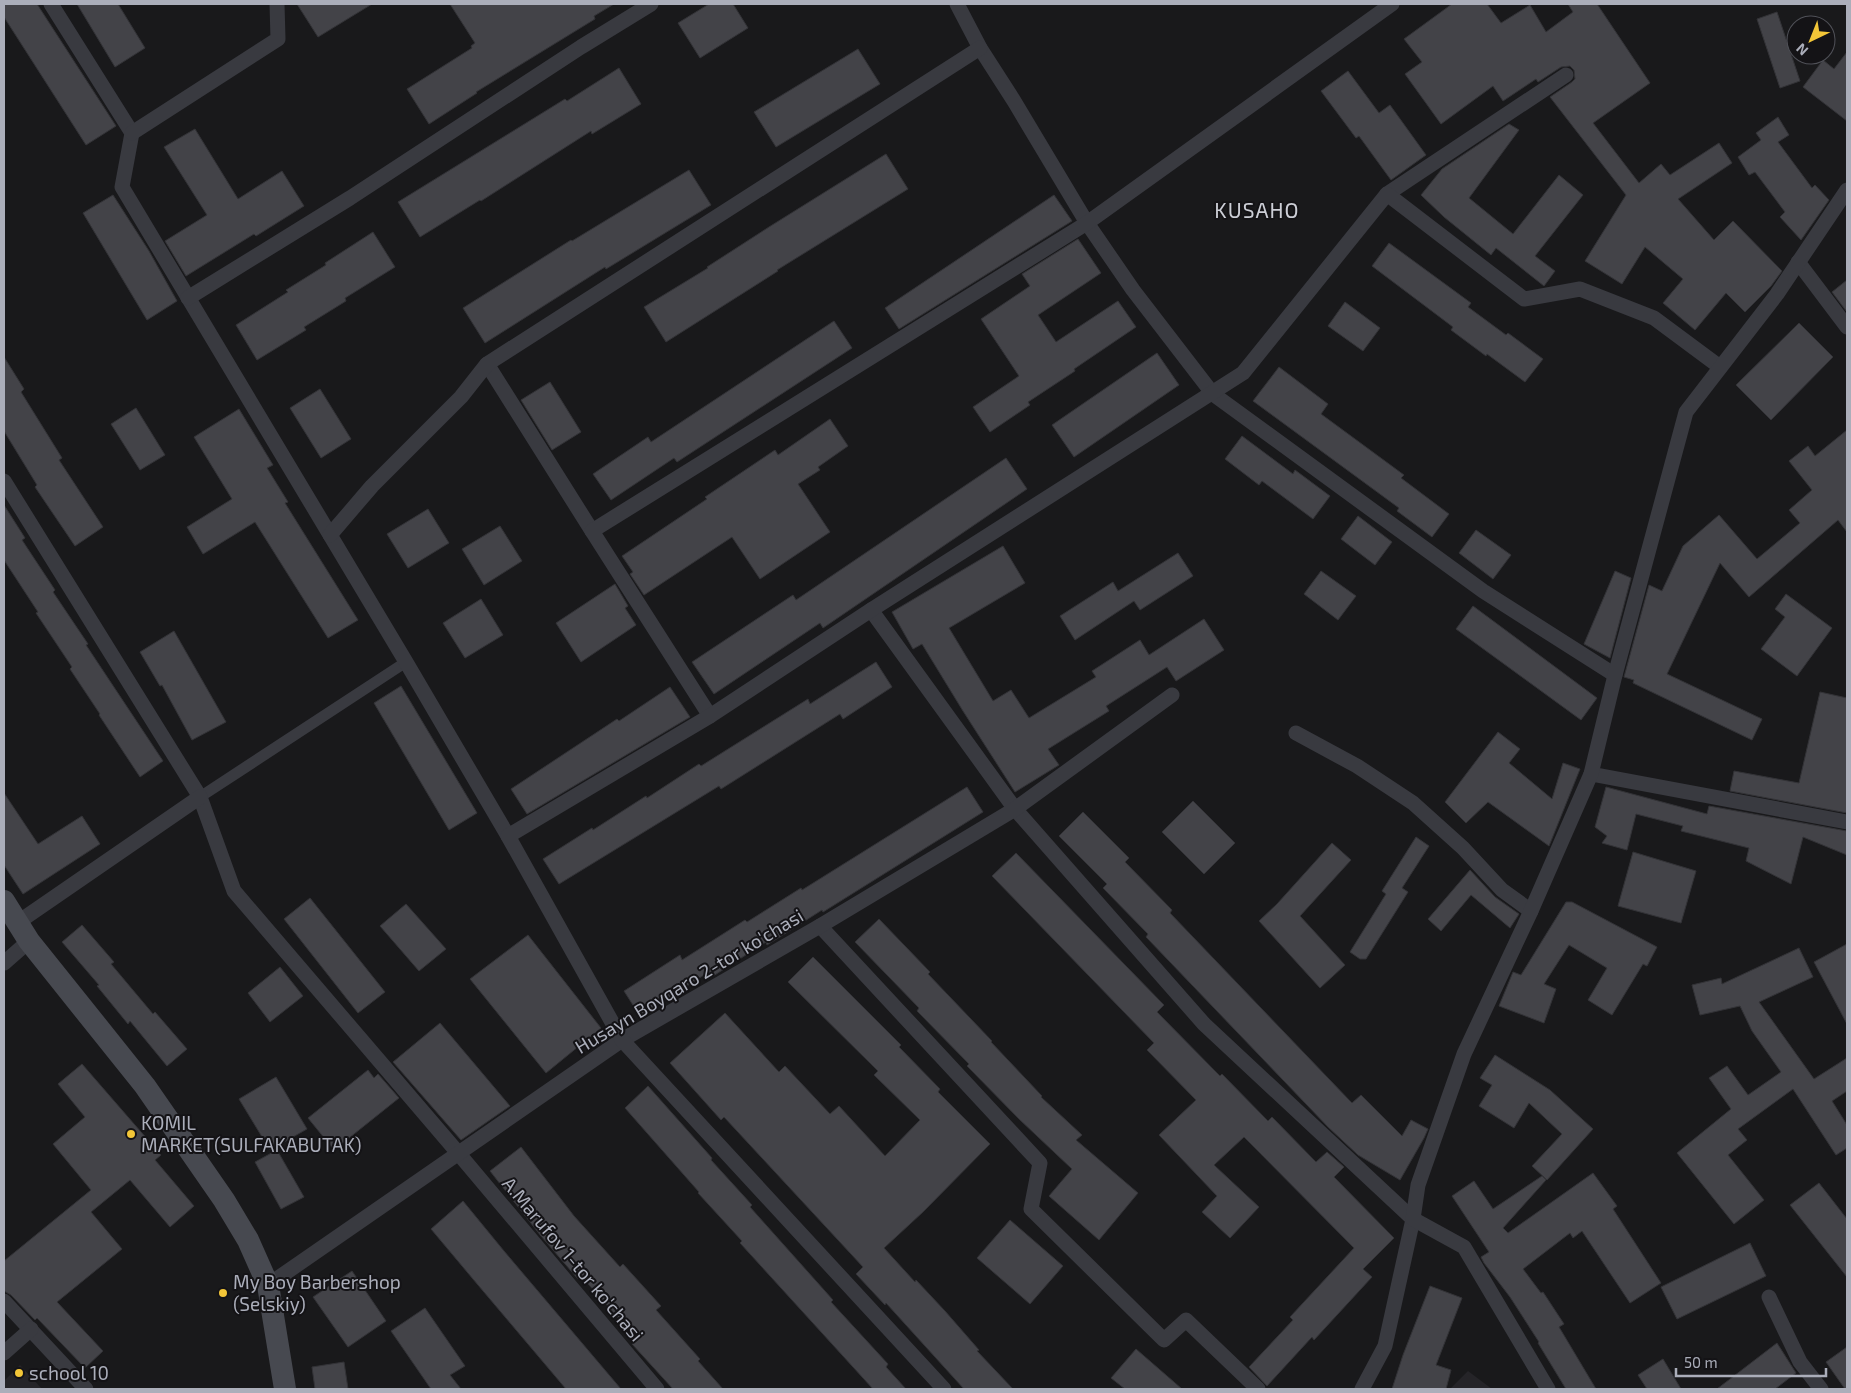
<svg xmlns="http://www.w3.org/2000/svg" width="1851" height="1393" viewBox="0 0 1851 1393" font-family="'Exo 2',sans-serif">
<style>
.built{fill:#252428}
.building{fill:#434348;stroke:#333337}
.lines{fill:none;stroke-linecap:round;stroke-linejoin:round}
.pedestrian{stroke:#393a40;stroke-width:11}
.minor{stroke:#393a40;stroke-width:15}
.secondary{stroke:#474950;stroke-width:22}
.poi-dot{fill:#f3c638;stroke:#141316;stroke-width:2}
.labels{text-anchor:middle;stroke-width:4;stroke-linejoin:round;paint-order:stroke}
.street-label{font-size:19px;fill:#abaeba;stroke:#141316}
.poi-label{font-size:19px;fill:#abaeba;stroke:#141316;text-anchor:start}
.quarter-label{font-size:21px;letter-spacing:1px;fill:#ccced6;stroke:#141316}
</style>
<rect width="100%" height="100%" fill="#19191b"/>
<!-- built -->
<g class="built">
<path d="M 20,1365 L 42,1389 L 4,1389 L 4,1381 Z"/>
<path d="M 1468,1371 L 1492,1389 L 1450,1389 Z"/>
</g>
<!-- building -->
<g class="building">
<path d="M 4,4 L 37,4 L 116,126 L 86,145 L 4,17 Z"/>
<path d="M 77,4 L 118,4 L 145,48 L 115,67 Z"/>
<path d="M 297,4 L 372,4 L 318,37 Z"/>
<path d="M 450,4 L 614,4 L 594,16 L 595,19 L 476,92 L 477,93 L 429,124 L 407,89 L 472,48 L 471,46 L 475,43 Z"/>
<path d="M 709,4 L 733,4 L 748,28 L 700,58 L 678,23 Z"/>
<path d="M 1452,4 L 1487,4 L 1501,23 L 1530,5 L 1546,32 L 1573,12 L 1568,4 L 1597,4 L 1650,83 L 1593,123 L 1639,183 L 1661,164 L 1670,175 L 1719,143 L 1732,163 L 1678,199 L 1714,240 L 1733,221 L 1782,271 L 1771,286 L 1745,312 L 1726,293 L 1695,330 L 1663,303 L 1683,279 L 1645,247 L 1622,284 L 1585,261 L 1626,195 L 1550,97 L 1572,82 L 1575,79 L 1574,70 L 1570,66 L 1561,67 L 1538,82 L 1536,79 L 1503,101 L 1493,86 L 1441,124 L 1405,74 L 1422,62 L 1404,39 Z"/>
<path d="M 1777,12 L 1800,81 L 1780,88 L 1757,19 Z"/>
<path d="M 858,49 L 880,84 L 776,147 L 754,112 Z"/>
<path d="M 1847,52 L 1847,121 L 1803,87 L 1823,60 L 1834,69 Z"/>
<path d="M 619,68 L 641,104 L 592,134 L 591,131 L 481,201 L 480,200 L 420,237 L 398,202 L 565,99 L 567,101 Z"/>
<path d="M 1348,71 L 1379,113 L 1390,105 L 1426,155 L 1391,180 L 1359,136 L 1356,138 L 1321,91 Z"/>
<path d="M 1778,117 L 1789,135 L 1778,142 L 1812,188 L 1815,185 L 1829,200 L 1801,240 L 1780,217 L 1785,212 L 1755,172 L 1749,175 L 1738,157 L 1761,140 L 1756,133 Z"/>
<path d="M 1509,124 L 1519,130 L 1469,198 L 1513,234 L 1559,175 L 1583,195 L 1535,256 L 1555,271 L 1544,286 L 1496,248 L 1491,255 L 1444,217 L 1421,195 L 1442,169 Z"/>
<path d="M 195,129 L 238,199 L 282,171 L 304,206 L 256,236 L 254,234 L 186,276 L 165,241 L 207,215 L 164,147 Z"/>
<path d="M 886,154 L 908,189 L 777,270 L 778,271 L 666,342 L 644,307 L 708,268 L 707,267 L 769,227 Z"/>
<path d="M 689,170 L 711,205 L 606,269 L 605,267 L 485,343 L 463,308 L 571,240 L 572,241 Z"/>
<path d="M 113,195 L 149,251 L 177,301 L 147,320 L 83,213 Z"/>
<path d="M 1054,195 L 1072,221 L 899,329 L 885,308 Z"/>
<path d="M 373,232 L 395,267 L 345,298 L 346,301 L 304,327 L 306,330 L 257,360 L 236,325 L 288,292 L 286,290 L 326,265 L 325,263 Z"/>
<path d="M 1078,239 L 1101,273 L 1038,315 L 1056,342 L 1118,301 L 1136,327 L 1074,369 L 1075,371 L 1028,402 L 1030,405 L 990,432 L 973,407 L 1019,376 L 981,319 L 1030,286 L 1022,274 Z"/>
<path d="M 1389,243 L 1471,303 L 1468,307 L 1506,335 L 1508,333 L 1543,359 L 1525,382 L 1487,354 L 1486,356 L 1451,330 L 1453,327 L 1372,266 Z"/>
<path d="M 1847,280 L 1847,312 L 1832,292 Z"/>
<path d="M 1345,302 L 1380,328 L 1363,351 L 1328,326 Z"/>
<path d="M 834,321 L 852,348 L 677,462 L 674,458 L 611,500 L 593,474 L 648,437 L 651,442 Z"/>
<path d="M 1799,323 L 1833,357 L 1771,420 L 1736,385 Z"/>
<path d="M 1157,353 L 1179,385 L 1074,457 L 1052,425 Z"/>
<path d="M 4,357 L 24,389 L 21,392 L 62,458 L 59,460 L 103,527 L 75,546 L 35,487 L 37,485 L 4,431 Z"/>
<path d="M 1279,367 L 1328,404 L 1321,414 L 1404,475 L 1401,478 L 1449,514 L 1432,537 L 1397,511 L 1399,508 L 1253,401 Z"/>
<path d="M 550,382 L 581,432 L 552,450 L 521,400 Z"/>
<path d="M 320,389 L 351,439 L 321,458 L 290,408 Z"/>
<path d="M 136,408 L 165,455 L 140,470 L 111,424 Z"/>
<path d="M 239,409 L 273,465 L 267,468 L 288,502 L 285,503 L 358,620 L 328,638 L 255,522 L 203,554 L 187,527 L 232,499 L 194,437 Z"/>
<path d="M 830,419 L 848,446 L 818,467 L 820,470 L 798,484 L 830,532 L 760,579 L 732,537 L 644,595 L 630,574 L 633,572 L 622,556 L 707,499 L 705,497 L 775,450 L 778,455 Z"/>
<path d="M 1847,430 L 1847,532 L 1838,520 L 1749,597 L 1720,563 L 1667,674 L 1762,719 L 1752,740 L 1633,683 L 1634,680 L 1624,677 L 1649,585 L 1662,591 L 1683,546 L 1719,515 L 1757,559 L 1800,523 L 1789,510 L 1812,490 L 1789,461 L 1808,446 L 1815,456 Z"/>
<path d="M 1242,436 L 1293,474 L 1295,470 L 1330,496 L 1313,519 L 1262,481 L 1259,485 L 1225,459 Z"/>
<path d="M 1006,458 L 1027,489 L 823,628 L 820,623 L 714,694 L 692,662 L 793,595 L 796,600 Z"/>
<path d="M 4,505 L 25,538 L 22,540 L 55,590 L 53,592 L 88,644 L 86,645 L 163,761 L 140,777 L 99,715 L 100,714 L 70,669 L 72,667 L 36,613 L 38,612 L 4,560 Z"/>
<path d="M 428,509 L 449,543 L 408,568 L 387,534 Z"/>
<path d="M 1358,516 L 1392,542 L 1375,565 L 1341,539 Z"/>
<path d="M 500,526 L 522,561 L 484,585 L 462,549 Z"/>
<path d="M 1476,530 L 1511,555 L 1493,579 L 1459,553 Z"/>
<path d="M 1003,546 L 1025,583 L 949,628 L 993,701 L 1011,690 L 1029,718 L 1096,677 L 1092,671 L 1140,640 L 1149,655 L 1204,619 L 1224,650 L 1176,681 L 1167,667 L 1106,706 L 1109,711 L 1048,749 L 1059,765 L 1015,792 L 963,711 L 922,644 L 913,649 L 892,612 Z"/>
<path d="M 1178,553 L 1193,576 L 1140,610 L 1134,601 L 1075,640 L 1060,616 L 1113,582 L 1118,591 Z"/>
<path d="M 1321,571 L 1356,596 L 1338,620 L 1304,594 Z"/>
<path d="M 1615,571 L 1631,578 L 1610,658 L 1584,644 Z"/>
<path d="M 615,584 L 628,606 L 625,608 L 636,625 L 581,662 L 556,623 Z"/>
<path d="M 1786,594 L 1832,628 L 1797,676 L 1761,649 L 1785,617 L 1775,609 Z"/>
<path d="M 481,599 L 503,635 L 465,658 L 443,623 Z"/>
<path d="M 1473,606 L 1597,698 L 1581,720 L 1456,629 Z"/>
<path d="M 174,631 L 226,722 L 192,740 L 162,685 L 160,686 L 140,652 Z"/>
<path d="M 876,662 L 892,687 L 843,719 L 840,714 L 721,789 L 719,786 L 559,884 L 543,859 L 592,828 L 593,830 L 646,796 L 647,798 L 699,764 L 701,766 L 808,699 L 810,704 Z"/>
<path d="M 401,686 L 477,813 L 449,830 L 374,703 Z"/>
<path d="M 670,687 L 690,717 L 527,814 L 511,789 L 617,719 L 619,721 Z"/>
<path d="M 1820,692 L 1847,698 L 1847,813 L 1730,791 L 1734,771 L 1799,783 Z"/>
<path d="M 1498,732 L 1520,749 L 1509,763 L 1552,799 L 1563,763 L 1580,769 L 1549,846 L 1488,802 L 1466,823 L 1445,802 Z"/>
<path d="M 967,787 L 983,812 L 823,912 L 822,910 L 767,945 L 766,942 L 707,980 L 704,975 L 640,1016 L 624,991 L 680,955 L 682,960 L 745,920 L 747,922 L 801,888 L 802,890 Z"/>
<path d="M 1606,787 L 1707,814 L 1709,806 L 1847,831 L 1847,855 L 1803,837 L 1791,884 L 1746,861 L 1749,848 L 1681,831 L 1683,826 L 1636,814 L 1627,850 L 1602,843 L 1607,836 L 1595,827 Z"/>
<path d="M 4,793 L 38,844 L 82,816 L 100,844 L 23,894 L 4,865 Z"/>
<path d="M 1193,801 L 1235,843 L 1204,874 L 1162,832 Z"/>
<path d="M 1083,812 L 1129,858 L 1125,862 L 1172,910 L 1170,913 L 1352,1103 L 1361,1095 L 1402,1136 L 1411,1120 L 1428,1129 L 1424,1138 L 1400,1180 L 1358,1155 L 1328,1127 L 1146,937 L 1148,934 L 1103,888 L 1107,884 L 1059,836 Z"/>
<path d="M 1416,837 L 1429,846 L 1402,888 L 1408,892 L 1366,959 L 1360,959 L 1350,952 L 1386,894 L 1382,891 Z"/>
<path d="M 1332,843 L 1351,860 L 1300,916 L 1345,965 L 1320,988 L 1259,921 L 1277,904 Z"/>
<path d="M 1633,852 L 1696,871 L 1681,923 L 1618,906 Z"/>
<path d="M 1016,853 L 1164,1005 L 1157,1012 L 1220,1076 L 1222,1074 L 1268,1121 L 1272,1117 L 1316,1162 L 1327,1152 L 1344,1167 L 1334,1177 L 1394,1238 L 1363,1269 L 1372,1277 L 1314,1340 L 1312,1337 L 1267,1386 L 1249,1367 L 1293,1320 L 1290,1317 L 1354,1248 L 1244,1137 L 1214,1165 L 1259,1207 L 1230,1238 L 1202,1212 L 1217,1196 L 1159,1135 L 1196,1100 L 1147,1050 L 1154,1043 L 992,876 Z"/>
<path d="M 1470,870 L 1495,897 L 1519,914 L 1510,928 L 1471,895 L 1441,931 L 1428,919 Z"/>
<path d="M 310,898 L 385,992 L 358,1013 L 284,919 Z"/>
<path d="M 1566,902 L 1572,902 L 1657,947 L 1647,966 L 1643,964 L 1612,1015 L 1588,1000 L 1607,968 L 1569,945 L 1544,984 L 1556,989 L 1544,1023 L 1499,1006 L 1513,972 L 1521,975 Z"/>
<path d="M 406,904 L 446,949 L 419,971 L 380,926 Z"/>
<path d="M 879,919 L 930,972 L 928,974 L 992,1041 L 991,1042 L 1042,1096 L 1041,1097 L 1082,1135 L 1076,1140 L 1138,1193 L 1099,1240 L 1049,1196 L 1072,1169 L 1019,1119 L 967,1066 L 969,1064 L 917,1011 L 919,1008 L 855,942 Z"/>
<path d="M 82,925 L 114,962 L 111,964 L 153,1014 L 155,1012 L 187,1049 L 167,1066 L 130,1021 L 128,1024 L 97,986 L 99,985 L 62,942 Z"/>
<path d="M 528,935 L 601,1028 L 546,1073 L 470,979 Z"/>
<path d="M 1847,944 L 1847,1024 L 1814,962 Z"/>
<path d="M 1799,948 L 1813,977 L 1759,1002 L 1814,1079 L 1847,1058 L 1847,1091 L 1832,1101 L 1847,1125 L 1847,1148 L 1836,1155 L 1793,1089 L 1738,1129 L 1747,1140 L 1728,1155 L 1764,1200 L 1734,1224 L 1677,1153 L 1731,1109 L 1709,1078 L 1727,1066 L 1748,1095 L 1781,1072 L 1752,1031 L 1740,1006 L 1700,1015 L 1692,985 L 1721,978 L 1722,984 Z"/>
<path d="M 813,957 L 901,1045 L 899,1047 L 940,1089 L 938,1092 L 990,1144 L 923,1212 L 884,1248 L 915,1282 L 916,1280 L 945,1311 L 979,1350 L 977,1351 L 1013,1389 L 964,1389 L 886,1303 L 885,1305 L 856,1274 L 863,1267 L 724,1117 L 721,1120 L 670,1063 L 725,1013 L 779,1072 L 785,1066 L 830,1114 L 839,1106 L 885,1156 L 920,1120 L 874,1075 L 878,1071 L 788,982 Z"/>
<path d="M 280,967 L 303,996 L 270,1022 L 248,993 Z"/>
<path d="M 440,1023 L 510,1106 L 461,1140 L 393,1062 Z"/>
<path d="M 1495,1055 L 1550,1090 L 1593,1129 L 1547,1180 L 1532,1166 L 1562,1134 L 1529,1103 L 1514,1128 L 1479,1106 L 1492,1085 L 1480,1078 Z"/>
<path d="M 82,1064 L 161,1155 L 155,1160 L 194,1206 L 170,1227 L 130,1180 L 91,1212 L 122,1249 L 57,1302 L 103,1351 L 85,1368 L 37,1318 L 35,1320 L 11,1295 L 4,1291 L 4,1261 L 91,1190 L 53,1144 L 85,1117 L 58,1084 Z"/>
<path d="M 368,1070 L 374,1078 L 378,1074 L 399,1098 L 334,1150 L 308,1118 Z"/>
<path d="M 276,1077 L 307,1129 L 270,1150 L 239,1099 Z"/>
<path d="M 648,1086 L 712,1158 L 711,1160 L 752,1205 L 750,1207 L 833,1300 L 831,1302 L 888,1364 L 886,1367 L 906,1389 L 873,1389 L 740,1243 L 742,1241 L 698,1193 L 699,1192 L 625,1108 Z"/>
<path d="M 521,1147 L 574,1216 L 620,1267 L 623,1264 L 661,1306 L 656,1310 L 700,1359 L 698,1361 L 723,1389 L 673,1389 L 632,1344 L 637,1339 L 581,1276 L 578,1279 L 541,1236 L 490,1171 Z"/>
<path d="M 277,1150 L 304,1197 L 281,1209 L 255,1162 Z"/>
<path d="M 1593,1173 L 1617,1206 L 1613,1209 L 1661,1283 L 1630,1303 L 1582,1231 L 1573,1238 L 1570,1233 L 1523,1269 L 1541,1293 L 1543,1292 L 1564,1324 L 1559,1327 L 1596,1389 L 1566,1389 L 1538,1343 L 1539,1342 L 1510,1297 L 1484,1263 L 1481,1257 L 1489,1252 L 1452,1196 L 1474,1181 L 1493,1209 L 1542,1176 L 1546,1180 L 1503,1228 L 1508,1233 Z"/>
<path d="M 1819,1183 L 1847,1219 L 1847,1277 L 1790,1205 Z"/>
<path d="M 463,1201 L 504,1251 L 621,1389 L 566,1389 L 478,1285 L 431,1229 Z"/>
<path d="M 1010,1220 L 1063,1266 L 1030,1304 L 977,1258 Z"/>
<path d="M 1750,1243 L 1766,1276 L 1677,1319 L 1661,1287 Z"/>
<path d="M 352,1271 L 386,1321 L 348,1347 L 313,1297 Z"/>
<path d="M 1430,1286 L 1462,1298 L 1436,1365 L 1451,1370 L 1446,1389 L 1392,1389 L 1403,1355 Z"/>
<path d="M 425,1308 L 465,1366 L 450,1375 L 461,1389 L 431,1389 L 391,1331 Z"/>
<path d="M 1777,1343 L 1796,1373 L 1775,1389 L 1717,1389 Z"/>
<path d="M 1847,1347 L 1847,1389 L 1845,1389 L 1826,1362 Z"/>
<path d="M 1136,1349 L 1182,1389 L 1125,1389 L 1111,1378 Z"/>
<path d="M 1663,1359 L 1681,1389 L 1647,1389 L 1638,1375 Z"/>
<path d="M 344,1362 L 348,1389 L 315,1389 L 312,1367 Z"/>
</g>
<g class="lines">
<!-- pedestrian -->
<path class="pedestrian" d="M 200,797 L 406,662"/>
<!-- minor -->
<g class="minor">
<path d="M 51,4 L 132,133 L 122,187 L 406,662 L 508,836"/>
<path d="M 957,4 L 980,48 L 1014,101 L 1087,223 L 1133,290 L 1213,394 L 1483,591 L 1615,675"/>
<path d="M 132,133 L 278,39 L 277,4"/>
<path d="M 1387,194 L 1566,75"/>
<path d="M 1798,262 L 1847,327"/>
<path d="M 188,298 L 350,198 L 581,47 L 651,4"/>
<path d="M 487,364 L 592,531"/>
<path d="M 4,481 L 200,797 L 234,891 L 459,1154 L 657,1389"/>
<path d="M 330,535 L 372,486 L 461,397 L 487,364 L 980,48"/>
<path d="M 871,610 L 1015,809 L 1204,1024 L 1413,1219 L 1385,1346 L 1362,1389"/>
<path d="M 710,716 L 592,531 L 1087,223 L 1392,4"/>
<path d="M 1296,733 L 1357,766 L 1413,803 L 1463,848 L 1502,890 L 1531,911"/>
<path d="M 1591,774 L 1847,822"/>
<path d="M 17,923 L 200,797"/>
<path d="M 820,926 L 1040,1163 L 1031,1209 L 1164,1340 L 1186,1320 L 1258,1389"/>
<path d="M 4,963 L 29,941"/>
<path d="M 268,1285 L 622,1040 L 820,926 L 1015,809 L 1172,695"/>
<path d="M 1769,1297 L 1800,1362 L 1821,1389"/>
<path d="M 4,1301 L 86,1389"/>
<path d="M 4,1353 L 31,1329"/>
<path d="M 944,1389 L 622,1040 L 508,836 L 710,716 L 871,610 L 1243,373 L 1387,194 L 1524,299 L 1580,289 L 1654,318 L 1720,367"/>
<path d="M 1548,1389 L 1464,1247 L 1413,1219 L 1418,1185 L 1464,1054 L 1531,911 L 1591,774 L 1615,675 L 1686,412 L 1777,294 L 1847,190"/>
</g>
<!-- secondary -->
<path class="secondary" d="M 4,901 L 29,941 L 145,1086 L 224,1200 L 248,1240 L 268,1285 L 285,1389"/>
</g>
<!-- markers -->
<g class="poi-dot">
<circle cx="131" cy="1134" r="5"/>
<circle cx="223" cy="1293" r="5"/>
<circle cx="19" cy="1373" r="5"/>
</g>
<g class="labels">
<!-- street labels -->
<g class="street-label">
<text transform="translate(689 981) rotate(-31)" y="7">Husayn Boyqaro 2-tor ko'chasi</text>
<text transform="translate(573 1259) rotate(50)" y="7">A.Marufov 1-tor ko'chasi</text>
</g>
<!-- poi labels -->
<g class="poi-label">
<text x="141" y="1130">KOMIL<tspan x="141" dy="22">MARKET(SULFAKABUTAK)</tspan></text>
<text x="233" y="1289">My Boy Barbershop<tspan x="233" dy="22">(Selskiy)</tspan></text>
<text x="29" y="1380">school 10</text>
</g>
<!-- quarter labels -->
<g class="quarter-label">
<text x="1257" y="218">KUSAHO</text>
</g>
</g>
<!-- border -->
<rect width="1851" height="1393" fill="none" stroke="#abaeba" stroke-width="10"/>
<!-- north arrow -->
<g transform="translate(1811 40) rotate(223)"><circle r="24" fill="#141316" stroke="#505158"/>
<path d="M0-4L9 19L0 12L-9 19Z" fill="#f3c638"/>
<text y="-8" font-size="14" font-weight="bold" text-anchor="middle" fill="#abaeba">N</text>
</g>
<!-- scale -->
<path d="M1676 1368v8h150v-8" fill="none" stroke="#abaeba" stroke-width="2.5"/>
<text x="1684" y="1368" font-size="15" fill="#abaeba" stroke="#141316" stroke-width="4" paint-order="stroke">50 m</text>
</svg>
